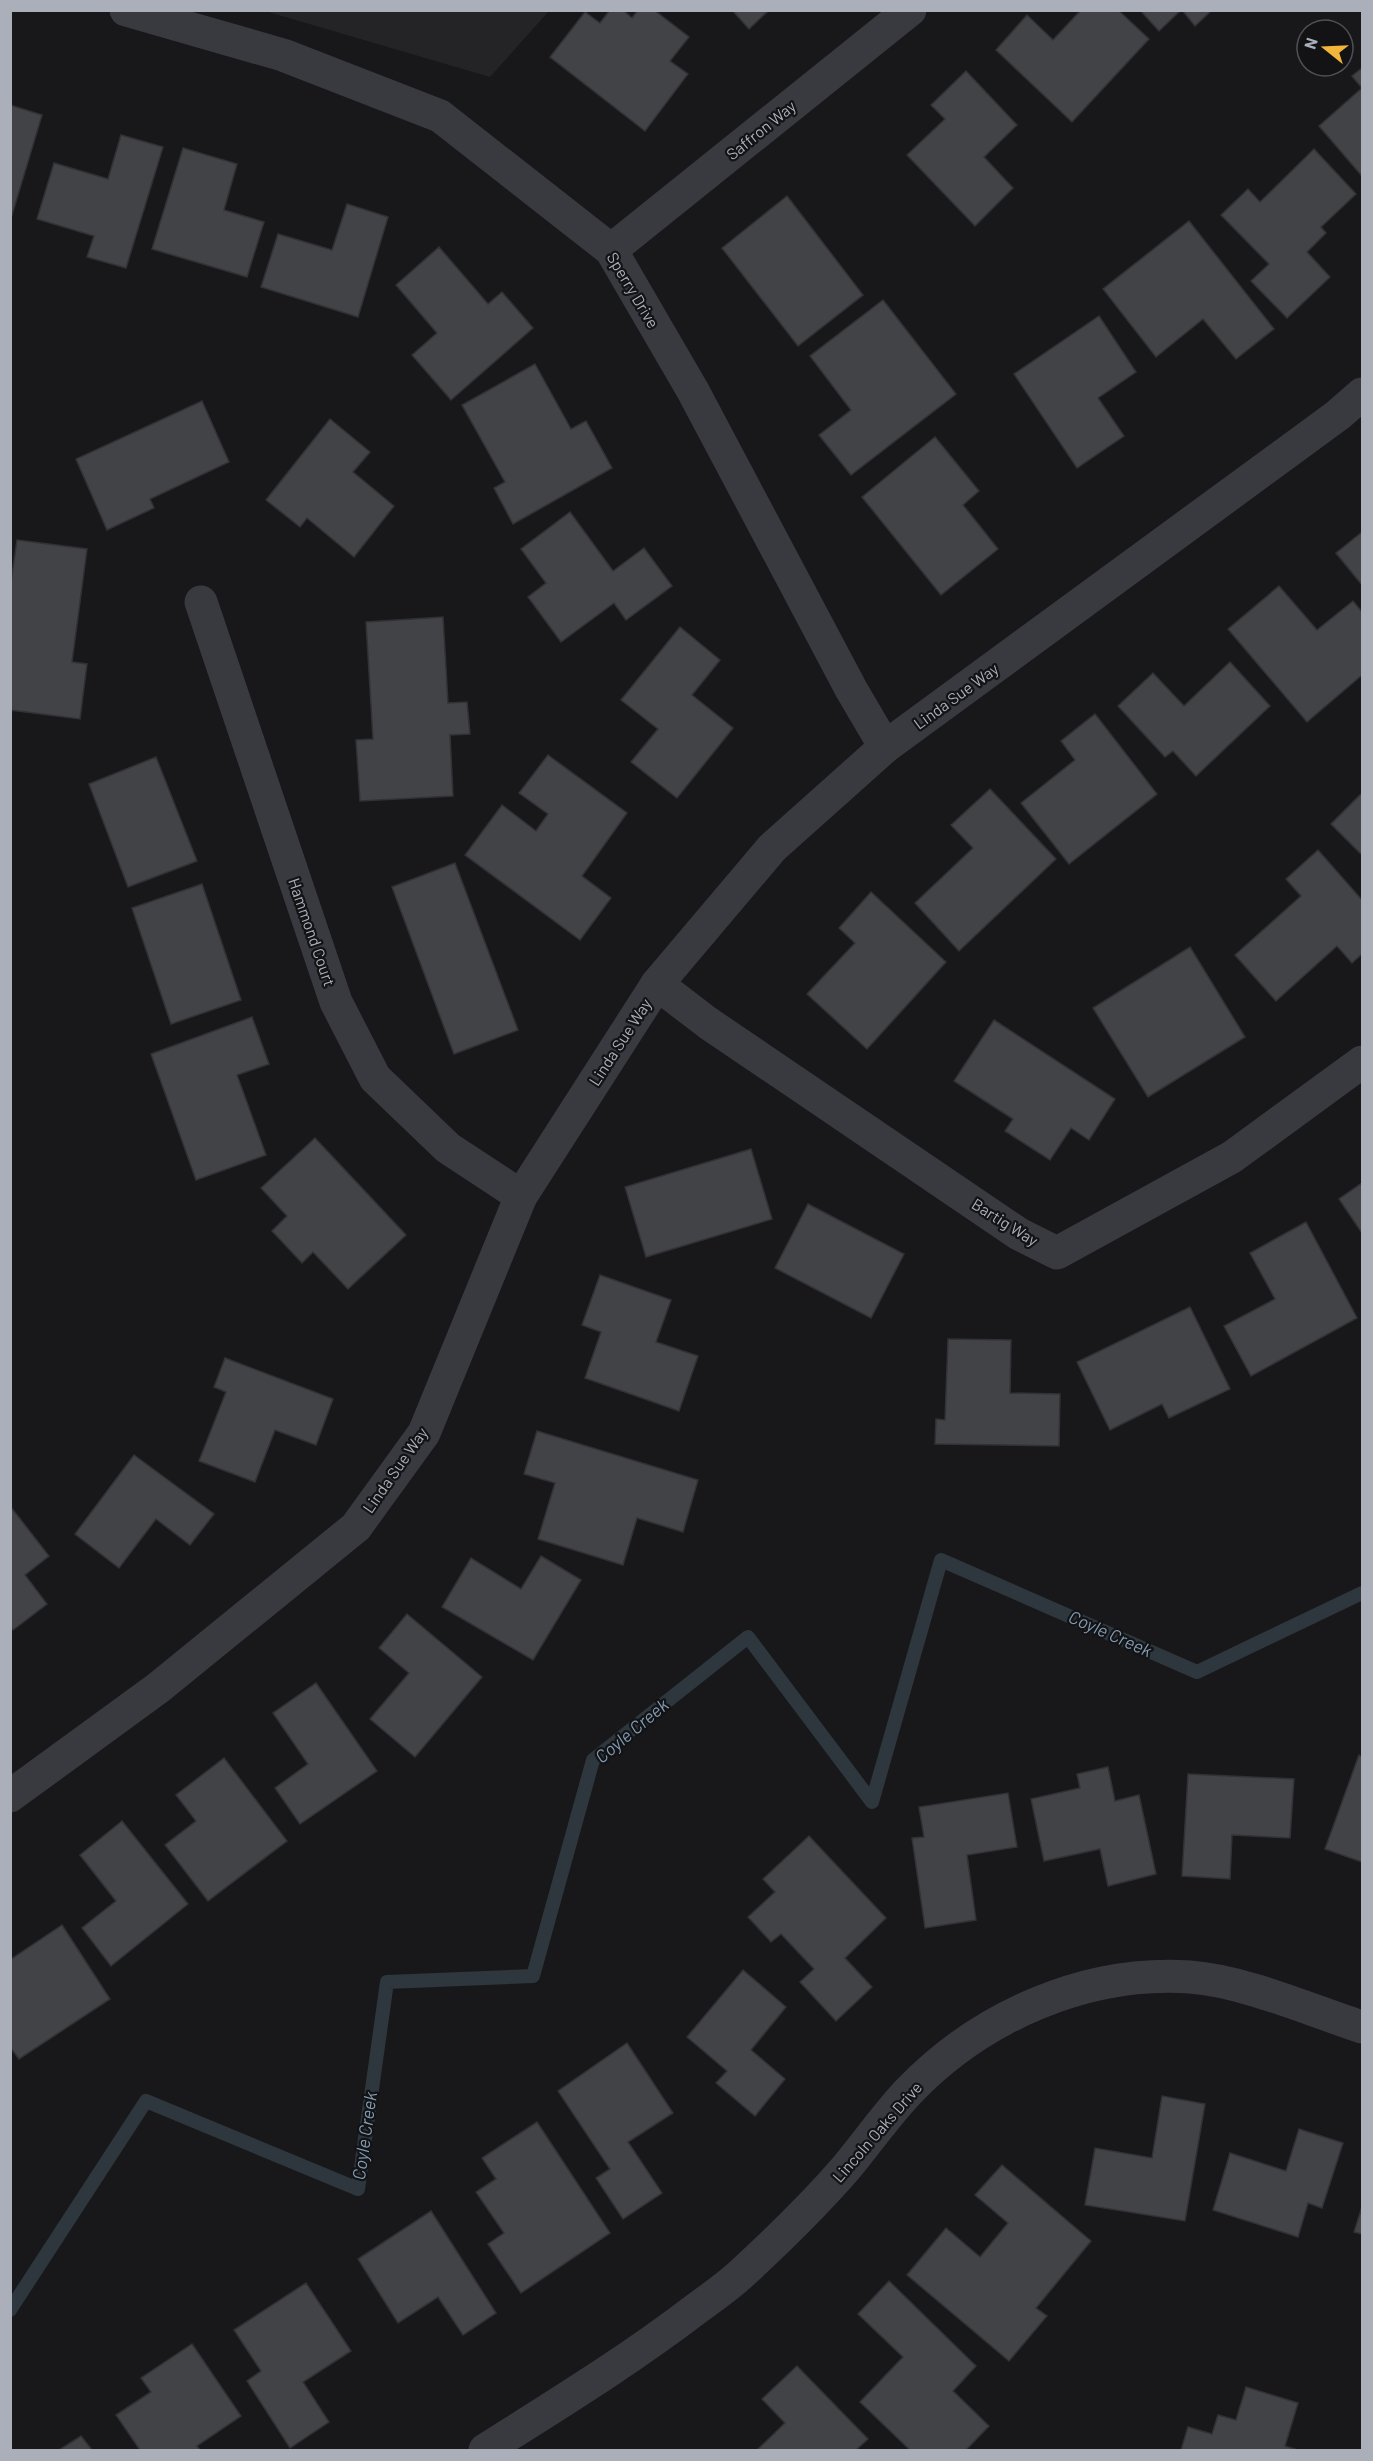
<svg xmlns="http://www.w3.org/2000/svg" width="1373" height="2461" viewBox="0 0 1373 2461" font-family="Barlow,sans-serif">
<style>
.built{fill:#242427}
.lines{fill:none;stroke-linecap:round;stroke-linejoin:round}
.stream{stroke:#2e373e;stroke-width:14}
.building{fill:#424347;stroke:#323236;stroke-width:1.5}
.street{stroke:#393a3f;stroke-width:33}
.labels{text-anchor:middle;stroke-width:4.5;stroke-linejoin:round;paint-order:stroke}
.street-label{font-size:16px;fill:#aaafba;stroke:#131315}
.water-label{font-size:18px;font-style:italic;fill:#829cb4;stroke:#131315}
</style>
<rect width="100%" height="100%" fill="#18181a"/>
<!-- built -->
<path class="built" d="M 265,11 L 549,11 L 490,77 Z"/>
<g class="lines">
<!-- stream -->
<path class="stream" d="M 10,2310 L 146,2101 L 358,2189 L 387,1982 L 533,1976 L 593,1760 L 748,1637 L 872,1802 L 941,1560 L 1197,1672 L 1362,1593"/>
</g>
<!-- building -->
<g class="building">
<path d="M 610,10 L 623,10 L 632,18 L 638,10 L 654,10 L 689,37 L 670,61 L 688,74 L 645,131 L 550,57 L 585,12 L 600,23 Z"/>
<path d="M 732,10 L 769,10 L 749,29 Z"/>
<path d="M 1081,10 L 1118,10 L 1149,39 L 1072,122 L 996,50 L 1027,15 L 1053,40 Z"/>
<path d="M 1140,10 L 1181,10 L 1159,31 Z"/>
<path d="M 1182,10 L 1212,10 L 1195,26 Z"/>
<path d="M 1362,68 L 1362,176 L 1319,126 L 1362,88 L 1352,76 Z"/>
<path d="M 966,71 L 1017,125 L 984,157 L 1013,188 L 975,226 L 907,155 L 945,119 L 931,105 Z"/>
<path d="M 10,105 L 42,115 L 12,215 L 10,215 Z"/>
<path d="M 121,135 L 163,147 L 126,268 L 87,257 L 94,236 L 37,219 L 54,163 L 108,179 Z"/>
<path d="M 183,148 L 237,164 L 224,210 L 264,222 L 247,277 L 152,249 Z"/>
<path d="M 1314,149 L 1356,194 L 1321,227 L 1326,233 L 1307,252 L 1330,277 L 1287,318 L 1251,281 L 1269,264 L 1221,215 L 1248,189 L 1260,202 Z"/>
<path d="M 787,196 L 863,295 L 798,346 L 722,248 Z"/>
<path d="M 347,204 L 388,217 L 358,317 L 261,287 L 278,234 L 332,250 Z"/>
<path d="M 1189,221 L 1274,329 L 1236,359 L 1203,319 L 1156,357 L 1103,289 Z"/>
<path d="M 439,247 L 488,304 L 502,292 L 533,328 L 451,400 L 412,355 L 437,333 L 396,285 Z"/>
<path d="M 883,300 L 956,394 L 851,475 L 819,435 L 851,410 L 810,356 Z"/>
<path d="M 1099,316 L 1136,372 L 1098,398 L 1124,436 L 1077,468 L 1014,374 Z"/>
<path d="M 535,364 L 571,429 L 586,421 L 612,468 L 513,524 L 494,488 L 505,482 L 462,405 Z"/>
<path d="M 202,401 L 229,462 L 150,499 L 154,508 L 107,530 L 76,459 Z"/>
<path d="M 330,419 L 370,452 L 353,472 L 394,506 L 354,557 L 307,518 L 300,527 L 266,500 Z"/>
<path d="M 935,437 L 979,491 L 963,505 L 998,549 L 941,595 L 862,497 Z"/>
<path d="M 570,512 L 613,571 L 644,548 L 672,586 L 626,620 L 614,603 L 561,642 L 528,597 L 546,583 L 521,549 Z"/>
<path d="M 1362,532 L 1362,585 L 1336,553 Z"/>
<path d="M 17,540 L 87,549 L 72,662 L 87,664 L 80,719 L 10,710 L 10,589 Z"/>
<path d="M 1279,586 L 1317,630 L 1353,601 L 1362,612 L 1362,675 L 1307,722 L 1228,629 Z"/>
<path d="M 443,617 L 448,703 L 467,702 L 470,734 L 450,735 L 453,796 L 360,801 L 356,740 L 373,739 L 366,622 Z"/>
<path d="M 680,627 L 720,660 L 692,695 L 733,728 L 677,798 L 631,762 L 658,729 L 621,700 Z"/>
<path d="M 1230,662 L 1270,706 L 1196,776 L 1173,751 L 1165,757 L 1118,706 L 1153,673 L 1184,706 Z"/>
<path d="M 1095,714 L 1157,794 L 1069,864 L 1021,803 L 1075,760 L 1061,741 Z"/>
<path d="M 548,755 L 627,813 L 582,876 L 611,898 L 580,940 L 465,855 L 502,805 L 536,831 L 548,814 L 519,793 Z"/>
<path d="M 156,757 L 197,861 L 128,887 L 89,784 Z"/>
<path d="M 990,789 L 1056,859 L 959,951 L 915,903 L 973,848 L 951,825 Z"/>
<path d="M 1361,794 L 1362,796 L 1362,855 L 1331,824 Z"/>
<path d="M 1318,850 L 1362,900 L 1362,954 L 1352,963 L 1337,946 L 1276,1001 L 1235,955 L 1301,896 L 1286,879 Z"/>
<path d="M 455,863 L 518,1030 L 454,1054 L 392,887 Z"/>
<path d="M 202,884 L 241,1000 L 171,1024 L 132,908 Z"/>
<path d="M 871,892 L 946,962 L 867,1049 L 807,994 L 855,943 L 839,928 Z"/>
<path d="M 1190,947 L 1245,1037 L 1148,1097 L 1093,1008 Z"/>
<path d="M 252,1017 L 269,1064 L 237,1075 L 266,1155 L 196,1180 L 151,1054 Z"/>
<path d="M 994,1020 L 1115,1099 L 1089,1140 L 1071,1128 L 1050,1160 L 1005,1131 L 1013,1119 L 954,1081 Z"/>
<path d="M 315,1138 L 406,1235 L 348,1289 L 313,1252 L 302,1263 L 272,1231 L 287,1216 L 261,1188 Z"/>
<path d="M 751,1149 L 772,1219 L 646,1257 L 625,1187 Z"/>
<path d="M 1362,1183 L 1362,1233 L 1339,1199 Z"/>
<path d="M 808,1204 L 904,1254 L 871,1318 L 775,1268 Z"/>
<path d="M 1306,1222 L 1357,1318 L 1251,1376 L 1224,1326 L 1275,1299 L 1250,1253 Z"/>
<path d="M 600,1275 L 671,1300 L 656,1342 L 698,1356 L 679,1411 L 585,1378 L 601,1332 L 582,1325 Z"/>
<path d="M 1190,1307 L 1230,1389 L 1169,1418 L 1162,1404 L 1110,1430 L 1077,1362 Z"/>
<path d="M 948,1339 L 1011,1340 L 1010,1393 L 1060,1394 L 1059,1446 L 935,1444 L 936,1419 L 945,1420 Z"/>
<path d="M 225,1358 L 333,1399 L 316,1445 L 275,1430 L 255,1482 L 199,1461 L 226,1392 L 214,1387 Z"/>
<path d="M 537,1431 L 698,1480 L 683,1532 L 637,1518 L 623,1565 L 538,1539 L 555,1483 L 524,1474 Z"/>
<path d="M 134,1455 L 214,1514 L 190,1545 L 156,1519 L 119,1568 L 75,1534 Z"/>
<path d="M 10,1506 L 49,1556 L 25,1575 L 47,1604 L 13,1630 L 10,1626 Z"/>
<path d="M 541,1556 L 581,1580 L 533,1660 L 442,1607 L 471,1558 L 521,1589 Z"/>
<path d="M 407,1614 L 482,1677 L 415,1757 L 370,1719 L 409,1673 L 379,1648 Z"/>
<path d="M 316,1683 L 377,1771 L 300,1824 L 275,1788 L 308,1764 L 273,1713 Z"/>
<path d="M 1359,1755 L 1362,1757 L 1362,1862 L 1325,1849 Z"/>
<path d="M 224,1758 L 287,1841 L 208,1901 L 165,1845 L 196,1821 L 176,1795 Z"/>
<path d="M 1108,1767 L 1115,1801 L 1139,1795 L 1156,1874 L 1108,1886 L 1100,1849 L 1044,1861 L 1031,1799 L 1080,1788 L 1077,1774 Z"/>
<path d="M 1188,1774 L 1294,1779 L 1290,1838 L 1232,1835 L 1230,1879 L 1182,1876 Z"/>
<path d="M 1008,1793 L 1017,1847 L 967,1855 L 976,1920 L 925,1928 L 912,1838 L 924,1837 L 919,1807 Z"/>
<path d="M 122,1821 L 188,1904 L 111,1966 L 82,1928 L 116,1901 L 80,1855 Z"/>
<path d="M 809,1836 L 886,1918 L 845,1958 L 872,1987 L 836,2021 L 800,1982 L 814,1969 L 781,1934 L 771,1942 L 748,1917 L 775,1892 L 763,1879 Z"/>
<path d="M 62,1925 L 110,1999 L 19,2059 L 10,2047 L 10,1960 Z"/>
<path d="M 743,1970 L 786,2007 L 751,2050 L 785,2079 L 755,2116 L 716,2083 L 727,2071 L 687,2037 Z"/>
<path d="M 627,2043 L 673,2113 L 628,2142 L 662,2193 L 623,2219 L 596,2178 L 610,2169 L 558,2091 Z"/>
<path d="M 1162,2096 L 1205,2104 L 1185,2221 L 1085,2205 L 1095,2148 L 1152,2158 Z"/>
<path d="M 537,2122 L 610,2233 L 521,2293 L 488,2244 L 504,2233 L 476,2192 L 496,2179 L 482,2158 Z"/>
<path d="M 1299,2129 L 1343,2143 L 1322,2208 L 1308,2203 L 1298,2237 L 1213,2210 L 1230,2153 L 1286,2171 Z"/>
<path d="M 1002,2165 L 1091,2241 L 1036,2308 L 1047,2316 L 1009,2361 L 907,2275 L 946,2228 L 980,2257 L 1008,2223 L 975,2195 Z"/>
<path d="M 1362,2207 L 1362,2234 L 1354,2232 Z"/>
<path d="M 431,2211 L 496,2313 L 463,2335 L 438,2297 L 398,2323 L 358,2259 Z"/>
<path d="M 889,2281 L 976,2366 L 953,2391 L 989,2426 L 966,2450 L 910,2450 L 860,2402 L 903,2357 L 858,2314 Z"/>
<path d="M 306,2283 L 351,2351 L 303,2382 L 329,2422 L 290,2448 L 247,2381 L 261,2371 L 234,2330 Z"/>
<path d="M 192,2344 L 241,2416 L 197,2446 L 200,2450 L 140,2450 L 116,2415 L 151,2392 L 141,2378 Z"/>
<path d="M 797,2366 L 868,2439 L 856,2450 L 757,2450 L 785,2423 L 762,2399 Z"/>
<path d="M 1246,2387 L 1298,2403 L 1285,2446 L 1298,2450 L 1181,2450 L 1188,2427 L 1212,2434 L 1218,2415 L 1236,2420 Z"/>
<path d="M 81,2436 L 92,2450 L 59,2450 Z"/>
</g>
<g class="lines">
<!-- street -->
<g class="street">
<path d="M 126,10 L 283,55 L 440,116 L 611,250 L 693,391 L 851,689 L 885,747"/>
<path d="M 611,250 L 910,10"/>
<path d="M 201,602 L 336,1002 L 375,1078 L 448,1148 L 521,1196"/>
<path d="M 657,984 L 708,1023 L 1019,1234 L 1057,1253 L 1232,1157 L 1362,1062"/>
<path d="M 10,1796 L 158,1688 L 356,1527 L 424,1433 L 521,1196 L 657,984 L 772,848 L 885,747 L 1338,415 L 1362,394"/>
<path d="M 485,2450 C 556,2405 628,2361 696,2309 C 711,2298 727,2287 741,2274 C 778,2240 813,2206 846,2168 C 867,2143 886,2115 909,2091 C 981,2016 1086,1970 1190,1977 C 1244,1981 1310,2010 1362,2027"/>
</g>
</g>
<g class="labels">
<!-- street labels -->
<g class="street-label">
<text transform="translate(761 130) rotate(-39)" y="6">Saffron Way</text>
<text transform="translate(633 290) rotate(59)" y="6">Sperry Drive</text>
<text transform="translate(956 696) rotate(-36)" y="6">Linda Sue Way</text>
<text transform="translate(312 932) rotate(71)" y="6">Hammond Court</text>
<text transform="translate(620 1042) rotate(-57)" y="6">Linda Sue Way</text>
<text transform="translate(1005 1222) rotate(32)" y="6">Bartig Way</text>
<text transform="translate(395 1470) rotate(-55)" y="6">Linda Sue Way</text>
<text transform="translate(877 2132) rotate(-49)" y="6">Lincoln Oaks Drive</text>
</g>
<!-- water labels -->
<g class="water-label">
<text transform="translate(1110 1634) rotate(24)" y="6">Coyle Creek</text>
<text transform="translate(632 1731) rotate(-40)" y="6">Coyle Creek</text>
<text transform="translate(365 2136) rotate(-82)" y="6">Coyle Creek</text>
</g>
</g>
<!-- border -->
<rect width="1373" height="2461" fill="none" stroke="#aaafba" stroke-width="24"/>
<!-- north arrow -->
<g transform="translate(1325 48) rotate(288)"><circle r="28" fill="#131315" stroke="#4f5157" stroke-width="1.5"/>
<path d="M0-4.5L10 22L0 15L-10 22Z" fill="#f0b53a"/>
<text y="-9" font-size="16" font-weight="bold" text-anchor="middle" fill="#aaafba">N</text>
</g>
</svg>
